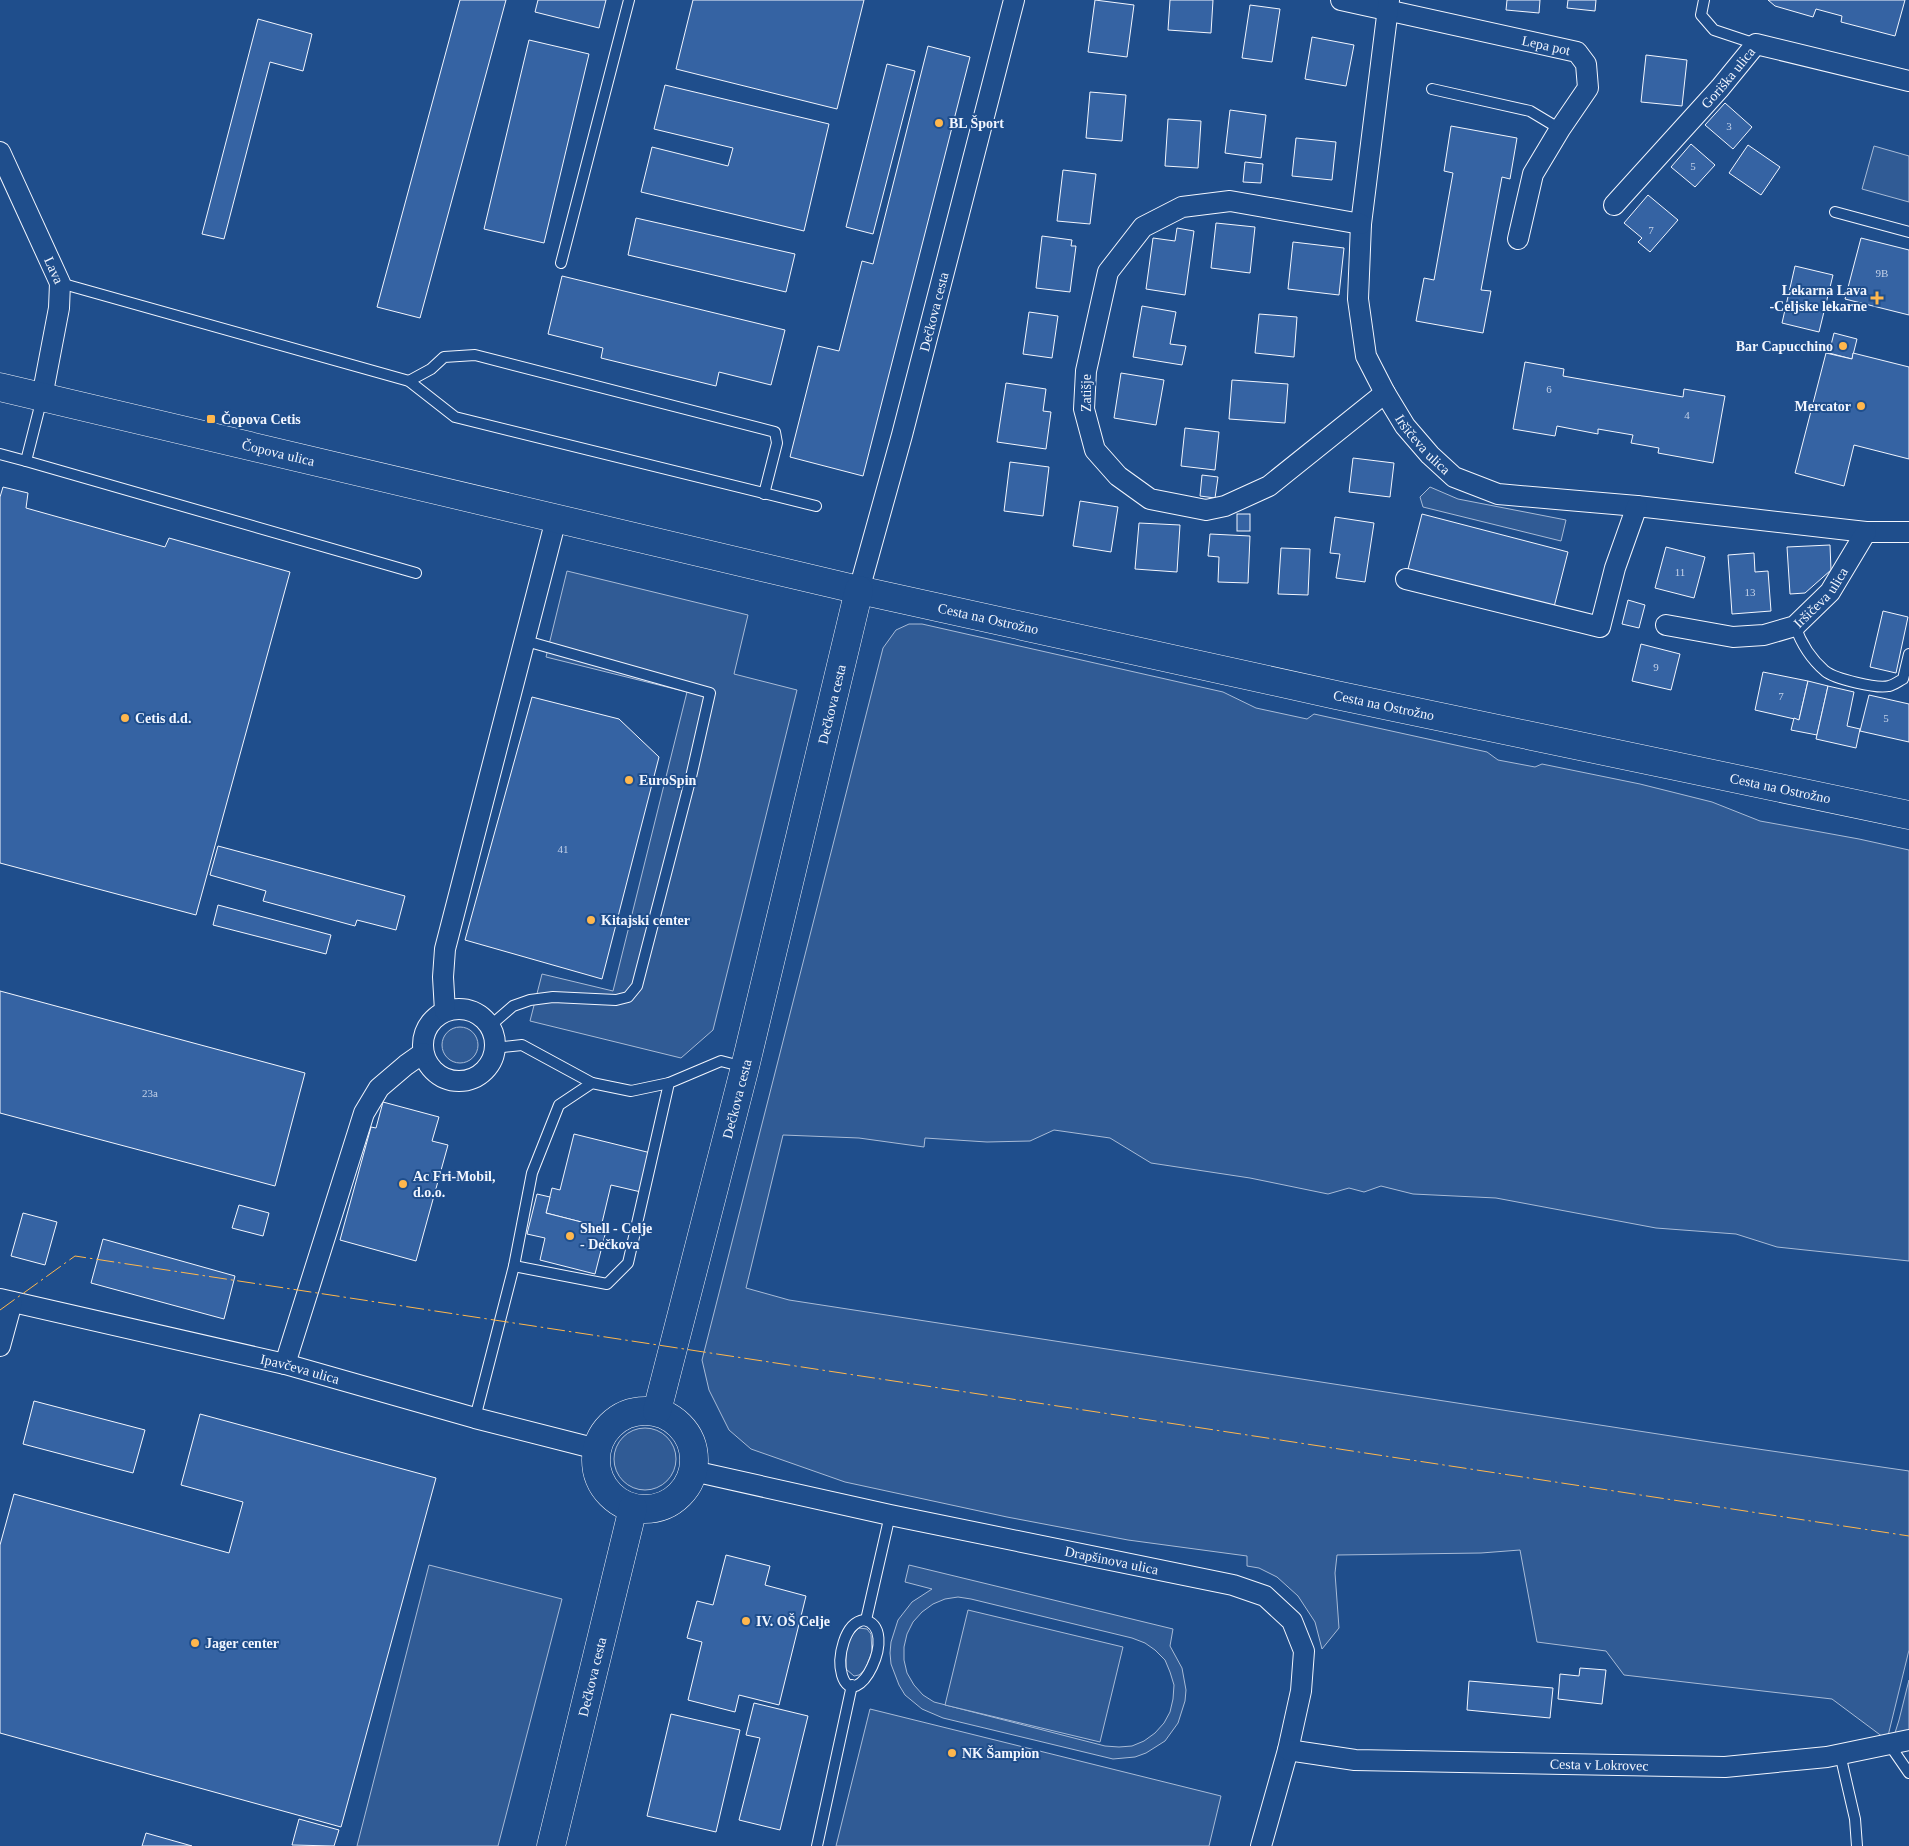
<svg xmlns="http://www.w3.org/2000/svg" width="1909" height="1846" viewBox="0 0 1909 1846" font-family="Georgia,serif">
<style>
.built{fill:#305b95;stroke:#a8bbd7;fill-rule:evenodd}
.building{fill:#3563a3;stroke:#f2f6ff}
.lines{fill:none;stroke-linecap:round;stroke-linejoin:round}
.lane-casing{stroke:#f2f6ff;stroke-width:12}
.street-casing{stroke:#f2f6ff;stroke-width:22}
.secondary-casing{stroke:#f2f6ff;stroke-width:29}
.lane{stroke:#1f4e8c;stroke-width:10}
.street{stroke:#1f4e8c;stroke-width:20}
.secondary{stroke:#1f4e8c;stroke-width:28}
.power{stroke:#ffb74d;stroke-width:1;stroke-dasharray:18 4 2.5 4;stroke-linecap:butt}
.poi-dot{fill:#ffb74d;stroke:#1f4e8c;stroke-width:2}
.labels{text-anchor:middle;stroke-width:4;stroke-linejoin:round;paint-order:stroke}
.number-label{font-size:11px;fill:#c3d1e8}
.street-label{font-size:14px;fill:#f2f6ff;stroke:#1f4e8c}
.poi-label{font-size:14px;font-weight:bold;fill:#f2f6ff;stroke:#1f4e8c;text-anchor:start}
</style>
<rect width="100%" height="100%" fill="#1f4e8c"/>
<!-- built -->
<g class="built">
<path d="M 1874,146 L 1909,156 L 1909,202 L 1862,189 Z"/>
<path d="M 1430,487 L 1458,499 L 1566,520 L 1561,541 L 1423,507 L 1420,497 Z"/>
<path d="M 567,571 L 748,615 L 734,674 L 797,690 L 713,1030 L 681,1058 L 530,1021 L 542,974 L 613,991 L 687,692 L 546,657 Z"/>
<path d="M 909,624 L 922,624 L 1223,692 L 1256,708 L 1307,719 L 1314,714 L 1487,752 L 1498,760 L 1535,767 L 1542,764 L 1640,784 L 1712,802 L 1760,821 L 1859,839 L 1909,850 L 1909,1261 L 1777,1247 L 1736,1234 L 1656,1228 L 1496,1198 L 1413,1194 L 1381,1186 L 1364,1192 L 1349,1188 L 1328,1194 L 1250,1178 L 1151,1163 L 1110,1138 L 1054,1130 L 1030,1141 L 987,1142 L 925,1138 L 924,1147 L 859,1138 L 783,1135 L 746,1288 L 789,1300 L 1710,1442 L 1909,1471 L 1909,1650 L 1887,1740 L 1832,1699 L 1624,1675 L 1606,1651 L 1537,1642 L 1520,1550 L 1481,1553 L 1337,1555 L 1335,1573 L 1339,1628 L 1322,1649 L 1315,1622 L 1298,1596 L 1277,1577 L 1259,1568 L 1247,1566 L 1247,1556 L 1128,1540 L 1007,1517 L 845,1482 L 751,1449 L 729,1430 L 709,1390 L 702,1360 L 883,648 L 896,630 Z"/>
<circle cx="460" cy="1045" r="18"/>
<circle cx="645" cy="1459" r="31"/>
<path d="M 429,1565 L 562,1599 L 498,1846 L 357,1846 Z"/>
<path d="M 909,1565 L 1173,1629 L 1170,1646 L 1182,1668 L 1186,1690 L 1185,1701 L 1178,1723 L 1165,1741 L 1146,1753 L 1135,1757 L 1113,1759 L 943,1718 L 922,1709 L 905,1695 L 899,1685 L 891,1664 L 890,1653 L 891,1642 L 898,1620 L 912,1602 L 932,1589 L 905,1582 ZM 958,1597 L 971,1599 L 1132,1638 L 1145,1643 L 1155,1650 L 1165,1660 L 1170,1672 L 1174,1685 L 1173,1699 L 1170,1712 L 1164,1723 L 1155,1733 L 1144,1741 L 1132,1746 L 1119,1747 L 1105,1746 L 934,1702 L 923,1695 L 914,1685 L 907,1673 L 904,1660 L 904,1647 L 907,1634 L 913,1622 L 922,1612 L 933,1604 L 945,1599 Z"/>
<path d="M 968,1610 L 1123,1647 L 1100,1742 L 945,1705 Z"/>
<path d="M 859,1628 L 867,1629 L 871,1634 L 872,1652 L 865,1670 L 859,1675 L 854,1676 L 846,1669 L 846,1651 L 851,1636 Z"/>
<path d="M 1909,1680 L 1909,1733 L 1894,1736 L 1899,1720 Z"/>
<path d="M 870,1709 L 1221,1796 L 1209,1846 L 836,1846 Z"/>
</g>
<!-- building -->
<g class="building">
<path d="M 460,0 L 506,0 L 420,318 L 377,307 Z"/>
<path d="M 538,0 L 606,0 L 599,28 L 535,12 Z"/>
<path d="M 693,0 L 864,0 L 837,109 L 676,69 Z"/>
<path d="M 1095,0 L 1134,5 L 1127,57 L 1088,52 Z"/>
<path d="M 1170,0 L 1213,0 L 1211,33 L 1168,30 Z"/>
<path d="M 1507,0 L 1540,0 L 1539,13 L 1506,10 Z"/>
<path d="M 1568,0 L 1596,0 L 1595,11 L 1567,8 Z"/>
<path d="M 1768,0 L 1905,0 L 1895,36 L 1841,22 L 1842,16 L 1816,9 L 1813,17 L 1775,6 Z"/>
<path d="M 1250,5 L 1280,9 L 1272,62 L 1242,58 Z"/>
<path d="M 258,19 L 312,34 L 303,71 L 270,62 L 224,239 L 202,234 Z"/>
<path d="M 1312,37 L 1354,45 L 1346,86 L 1305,79 Z"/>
<path d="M 529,40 L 589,54 L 544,243 L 484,229 Z"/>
<path d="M 928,46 L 970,57 L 863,476 L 790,457 L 818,346 L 839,351 L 862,261 L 873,264 Z"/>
<path d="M 1646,55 L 1687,60 L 1682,106 L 1641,102 Z"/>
<path d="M 887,64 L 915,71 L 873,234 L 846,227 Z"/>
<path d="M 665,85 L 829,124 L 804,231 L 641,192 L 652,147 L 728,166 L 733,148 L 654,129 Z"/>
<path d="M 1090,92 L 1126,95 L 1122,141 L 1086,138 Z"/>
<path d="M 1725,103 L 1752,127 L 1733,149 L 1705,125 Z"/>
<path d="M 1230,110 L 1266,115 L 1261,158 L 1225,153 Z"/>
<path d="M 1168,119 L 1201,121 L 1198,168 L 1165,166 Z"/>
<path d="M 1451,126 L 1517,138 L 1510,179 L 1502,177 L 1481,290 L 1491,291 L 1483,333 L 1416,321 L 1424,278 L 1434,280 L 1453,173 L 1444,171 Z"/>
<path d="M 1296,138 L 1336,142 L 1332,180 L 1292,176 Z"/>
<path d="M 1691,144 L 1715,165 L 1695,187 L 1671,167 Z"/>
<path d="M 1748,145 L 1780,167 L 1761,195 L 1729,173 Z"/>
<path d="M 1245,162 L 1263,164 L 1261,183 L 1243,182 Z"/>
<path d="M 1063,170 L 1096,174 L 1090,224 L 1057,221 Z"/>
<path d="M 1648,195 L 1678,220 L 1650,252 L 1638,242 L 1642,238 L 1624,223 Z"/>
<path d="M 636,218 L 795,254 L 786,292 L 628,255 Z"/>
<path d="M 1216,223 L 1255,227 L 1250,273 L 1211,268 Z"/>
<path d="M 1177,228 L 1194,231 L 1185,295 L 1146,289 L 1153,238 L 1175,241 Z"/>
<path d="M 1042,236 L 1072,240 L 1071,246 L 1076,246 L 1070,292 L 1036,288 Z"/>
<path d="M 1861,238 L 1909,250 L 1909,315 L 1845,299 Z"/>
<path d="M 1293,242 L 1344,248 L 1339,295 L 1288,289 Z"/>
<path d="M 1795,266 L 1833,275 L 1819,332 L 1782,323 Z"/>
<path d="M 562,276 L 785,330 L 771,385 L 719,372 L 716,386 L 601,358 L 603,348 L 548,334 Z"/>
<path d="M 1142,306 L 1176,312 L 1170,344 L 1186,346 L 1182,365 L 1133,357 Z"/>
<path d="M 1029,312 L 1058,316 L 1052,358 L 1023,354 Z"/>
<path d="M 1259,314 L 1297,317 L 1294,357 L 1255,353 Z"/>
<path d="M 1834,333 L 1857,339 L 1852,359 L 1829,353 Z"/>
<path d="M 1826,353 L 1852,359 L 1853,353 L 1909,367 L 1909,459 L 1854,445 L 1844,486 L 1795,473 Z"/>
<path d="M 1525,362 L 1564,369 L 1563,376 L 1683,397 L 1684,389 L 1725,396 L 1713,463 L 1658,453 L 1659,448 L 1631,443 L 1633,435 L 1598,429 L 1598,434 L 1557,426 L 1555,436 L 1513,429 Z"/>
<path d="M 1121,373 L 1164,380 L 1156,425 L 1114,418 Z"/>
<path d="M 1232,380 L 1288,384 L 1285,423 L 1229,419 Z"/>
<path d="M 1006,383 L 1046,389 L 1043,411 L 1051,412 L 1046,449 L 997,442 Z"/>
<path d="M 1185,428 L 1219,432 L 1215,470 L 1181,466 Z"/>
<path d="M 1353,458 L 1394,463 L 1390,497 L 1349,492 Z"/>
<path d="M 1010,462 L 1049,467 L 1043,516 L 1004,511 Z"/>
<path d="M 1202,475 L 1218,477 L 1215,498 L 1200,496 Z"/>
<path d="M 3,487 L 28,493 L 26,508 L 165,547 L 169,538 L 290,572 L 196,915 L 0,863 L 0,497 Z"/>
<path d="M 1080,501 L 1118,507 L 1111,552 L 1073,546 Z"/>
<rect x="1237" y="514" width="13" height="17"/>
<path d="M 1422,514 L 1568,552 L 1554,607 L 1408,569 Z"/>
<path d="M 1335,517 L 1374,523 L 1365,582 L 1336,578 L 1340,554 L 1330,553 Z"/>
<path d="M 1139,523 L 1180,525 L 1177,572 L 1135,569 Z"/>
<path d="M 1210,534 L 1250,536 L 1248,583 L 1218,582 L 1219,557 L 1208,556 Z"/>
<path d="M 1830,545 L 1831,570 L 1805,593 L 1790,594 L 1787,547 Z"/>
<path d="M 1666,547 L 1705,557 L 1694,598 L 1655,588 Z"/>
<path d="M 1281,548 L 1310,549 L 1308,595 L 1278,594 Z"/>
<path d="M 1754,553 L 1755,572 L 1768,571 L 1771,611 L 1732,614 L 1728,555 Z"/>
<path d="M 1628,600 L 1645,605 L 1639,628 L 1622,624 Z"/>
<path d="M 1883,611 L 1908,617 L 1896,673 L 1870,667 Z"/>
<path d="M 1641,644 L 1680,654 L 1671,690 L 1632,681 Z"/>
<path d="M 1763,672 L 1808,681 L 1799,720 L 1755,710 Z"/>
<path d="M 1808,681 L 1828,686 L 1817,735 L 1791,730 L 1794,718 L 1799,720 Z"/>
<path d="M 1828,686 L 1854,692 L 1847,726 L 1860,729 L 1856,748 L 1816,739 Z"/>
<path d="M 1869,695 L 1909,704 L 1909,742 L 1860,731 Z"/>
<path d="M 532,697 L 619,719 L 659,757 L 602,979 L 465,940 Z"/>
<path d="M 218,846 L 405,896 L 396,930 L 357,920 L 355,926 L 263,901 L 266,891 L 210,875 Z"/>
<path d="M 218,905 L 331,935 L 326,954 L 213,925 Z"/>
<path d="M 0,991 L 305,1073 L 275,1186 L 0,1113 Z"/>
<path d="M 383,1102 L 439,1117 L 432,1141 L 448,1145 L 416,1261 L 340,1240 L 371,1127 L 376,1128 Z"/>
<path d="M 574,1134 L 651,1153 L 641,1192 L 611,1185 L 601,1227 L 546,1213 L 552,1188 L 560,1190 Z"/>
<path d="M 537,1194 L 550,1197 L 546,1213 L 601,1227 L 602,1221 L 608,1223 L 595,1274 L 540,1260 L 545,1238 L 527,1234 Z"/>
<path d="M 239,1205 L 269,1213 L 263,1236 L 232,1228 Z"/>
<path d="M 23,1213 L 57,1222 L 45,1265 L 11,1256 Z"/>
<path d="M 103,1239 L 235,1276 L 224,1319 L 91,1283 Z"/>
<path d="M 34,1401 L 145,1430 L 133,1473 L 23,1444 Z"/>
<path d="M 200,1414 L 436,1478 L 341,1827 L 0,1733 L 0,1545 L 14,1494 L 229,1553 L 243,1502 L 181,1485 Z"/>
<path d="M 726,1555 L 770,1566 L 765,1585 L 806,1596 L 779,1705 L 739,1695 L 735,1712 L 688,1700 L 702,1642 L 687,1638 L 697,1601 L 713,1605 Z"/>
<path d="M 1580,1668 L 1606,1670 L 1602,1704 L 1558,1699 L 1560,1674 L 1579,1676 Z"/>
<path d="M 1469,1681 L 1553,1688 L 1550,1718 L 1467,1710 Z"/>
<path d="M 754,1703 L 808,1716 L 780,1830 L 739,1820 L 760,1738 L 746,1735 Z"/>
<path d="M 671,1714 L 740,1730 L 716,1832 L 647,1816 Z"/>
<path d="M 299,1819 L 339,1830 L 334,1846 L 292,1845 Z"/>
<path d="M 146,1833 L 192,1846 L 142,1846 Z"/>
</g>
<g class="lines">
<defs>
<g id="lane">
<path d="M 1704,0 L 1701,15 L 1714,30 L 1756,44"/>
<path d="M 1432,89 L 1530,111 L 1560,129"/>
<path d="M 1835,212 L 1909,232"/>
<path d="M 561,263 L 629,0"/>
<path d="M 60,283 L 409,381 L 455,417 L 816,506"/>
<path d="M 409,381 L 431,369 L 444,357 L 475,355 L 775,432 L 777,443 L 764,494"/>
<path d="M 42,398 L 26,461 L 416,573"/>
<path d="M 0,454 L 26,461"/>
<path d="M 1795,626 C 1801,643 1811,659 1825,671 C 1835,679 1877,689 1889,686 C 1894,685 1899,681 1903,679 L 1909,654"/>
<path d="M 490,1026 L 513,1006 L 530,1000 L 553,997 L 616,1000 L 628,997 L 637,986 L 691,777 L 710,693 L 526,641"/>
<path d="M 494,1048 L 522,1045 L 592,1083"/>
<path d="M 514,1266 L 607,1284 L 628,1263 L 669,1083 L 721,1061 L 744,1067"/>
<path d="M 475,1418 L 514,1266 L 532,1173 L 559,1105 L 592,1083 L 631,1091 L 669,1083"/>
<path d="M 864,1620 C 902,1628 855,1718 842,1675 C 837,1658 844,1623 864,1620 Z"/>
<path d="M 866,1620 L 890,1515"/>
<path d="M 1889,1744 L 1909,1773"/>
<path d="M 1840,1754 L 1855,1819 L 1857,1846"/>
<path d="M 817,1846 L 852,1685"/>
</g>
<g id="street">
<path id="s1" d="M 1341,0 L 1577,52 L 1586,64 L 1588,88 L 1560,129 L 1533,174 L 1518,239"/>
<path id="s2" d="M 1389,0 L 1361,224 L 1358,299 L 1366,356 L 1385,393 L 1405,426 L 1430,455 L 1454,477 L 1498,494 L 1637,506 L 1866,532 L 1909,532"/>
<path id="s3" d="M 0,152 L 60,283 L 59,308 L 42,397"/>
<path id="s4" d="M 1614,205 L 1720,88 L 1756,44 L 1909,81"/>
<path d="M 1361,224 L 1230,201 L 1182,207 L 1143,227 L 1108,272 L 1086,371 L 1084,409 L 1095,450 L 1118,476 L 1150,499 L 1206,510 L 1225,506 L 1269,486 L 1385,393"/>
<path d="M 1406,579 L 1600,627 L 1615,568 L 1637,506"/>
<path id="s5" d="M 859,590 L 902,435 L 1014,0"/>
<path id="s6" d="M 1666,625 L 1733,637 L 1764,635 L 1795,626 L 1830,592 L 1866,532"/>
<circle cx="459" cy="1045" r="36"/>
<path d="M 445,1011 L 443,977 L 445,949 L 556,519"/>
<path id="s7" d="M 0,1299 L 285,1364 L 475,1418 L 597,1449"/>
<path d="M 0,1346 L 12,1302"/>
<path d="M 285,1364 L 364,1113 L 379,1088 L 406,1065 L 423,1053"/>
<path id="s8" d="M 693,1471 L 890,1515 L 1233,1585 L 1265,1596 L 1292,1621 L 1304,1651 L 1301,1691 L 1288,1750 L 1261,1846"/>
<path id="s9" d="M 1288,1750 L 1355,1760 L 1725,1767 L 1827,1757 L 1909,1740"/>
</g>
<g id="secondary">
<path id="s10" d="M 0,387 L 859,590 L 1336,695 L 1909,815"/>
<circle cx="645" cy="1460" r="49"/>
<path id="s11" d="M 657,1411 L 745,1067 L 859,590"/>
<path id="s12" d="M 551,1846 L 633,1508"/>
</g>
</defs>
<!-- lane casing -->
<use href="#lane" class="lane-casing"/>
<!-- street casing -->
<use href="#street" class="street-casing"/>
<!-- secondary casing -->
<use href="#secondary" class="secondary-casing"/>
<!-- lane -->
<use href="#lane" class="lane"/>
<!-- street -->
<use href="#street" class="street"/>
<!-- secondary -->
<use href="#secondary" class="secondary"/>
<!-- power -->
<path class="power" d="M 0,1310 L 75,1256 L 1909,1536"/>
</g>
<!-- markers -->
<g class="poi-dot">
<circle cx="939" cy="123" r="5"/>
<path d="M1874.5 290.5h5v5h5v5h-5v5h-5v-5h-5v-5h5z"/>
<circle cx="1843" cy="346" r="5"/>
<circle cx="1861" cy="406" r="5"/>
<rect x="206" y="414" width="10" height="10" rx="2.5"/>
<circle cx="125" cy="718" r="5"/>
<circle cx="629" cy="780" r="5"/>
<circle cx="591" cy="920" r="5"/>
<circle cx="403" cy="1184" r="5"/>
<circle cx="570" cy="1236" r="5"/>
<circle cx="746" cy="1621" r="5"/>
<circle cx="195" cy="1643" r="5"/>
<circle cx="952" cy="1753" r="5"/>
</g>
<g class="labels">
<!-- number labels -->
<g class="number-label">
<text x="1729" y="130">3</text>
<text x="1693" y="170">5</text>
<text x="1651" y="234">7</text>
<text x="1882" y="277">9B</text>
<text x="1549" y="393">6</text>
<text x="1687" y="419">4</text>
<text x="1680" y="576">11</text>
<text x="1750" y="596">13</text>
<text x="1656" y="671">9</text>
<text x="1781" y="700">7</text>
<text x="1886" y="722">5</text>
<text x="563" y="853">41</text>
<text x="150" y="1097">23a</text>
</g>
<!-- street labels -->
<g class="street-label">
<text dy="5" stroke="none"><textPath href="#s1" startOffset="210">Lepa pot</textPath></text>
<text dy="5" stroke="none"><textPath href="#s4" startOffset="171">Goriška ulica</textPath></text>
<text dy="5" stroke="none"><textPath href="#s3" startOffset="130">Lava</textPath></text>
<text dy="5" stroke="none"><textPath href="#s5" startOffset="288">Dečkova cesta</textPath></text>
<text transform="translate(1086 393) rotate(-90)" y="5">Zatišje</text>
<text dy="5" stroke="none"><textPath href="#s2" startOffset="464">Iršičeva ulica</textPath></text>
<text dy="5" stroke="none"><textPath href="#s10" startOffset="286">Čopova ulica</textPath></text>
<text dy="5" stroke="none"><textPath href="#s6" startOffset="170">Iršičeva ulica</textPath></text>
<text dy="5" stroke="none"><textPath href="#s10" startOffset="1015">Cesta na Ostrožno</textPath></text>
<text dy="5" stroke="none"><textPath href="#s11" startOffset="728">Dečkova cesta</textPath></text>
<text dy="5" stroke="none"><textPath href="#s10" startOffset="1420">Cesta na Ostrožno</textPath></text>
<text dy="5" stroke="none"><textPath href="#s10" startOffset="1825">Cesta na Ostrožno</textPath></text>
<text dy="5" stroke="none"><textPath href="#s11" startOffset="322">Dečkova cesta</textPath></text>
<text dy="5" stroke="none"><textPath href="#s7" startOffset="308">Ipavčeva ulica</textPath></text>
<text dy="5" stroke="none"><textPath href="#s8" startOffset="428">Drapšinova ulica</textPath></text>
<text dy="5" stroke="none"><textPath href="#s12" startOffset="174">Dečkova cesta</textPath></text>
<text dy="5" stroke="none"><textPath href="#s9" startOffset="312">Cesta v Lokrovec</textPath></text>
</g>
<!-- poi labels -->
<g class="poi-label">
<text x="949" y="128">BL Šport</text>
<text x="1867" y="295" text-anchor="end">Lekarna Lava<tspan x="1867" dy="16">-Celjske lekarne</tspan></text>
<text x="1833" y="351" text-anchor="end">Bar Capucchino</text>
<text x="1851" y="411" text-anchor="end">Mercator</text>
<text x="221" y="424">Čopova Cetis</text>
<text x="135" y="723">Cetis d.d.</text>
<text x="639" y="785">EuroSpin</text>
<text x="601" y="925">Kitajski center</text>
<text x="413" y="1181">Ac Fri-Mobil,<tspan x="413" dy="16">d.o.o.</tspan></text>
<text x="580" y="1233">Shell - Celje<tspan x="580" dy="16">- Dečkova</tspan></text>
<text x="756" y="1626">IV. OŠ Celje</text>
<text x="205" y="1648">Jager center</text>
<text x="962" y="1758">NK Šampion</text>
</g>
</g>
</svg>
